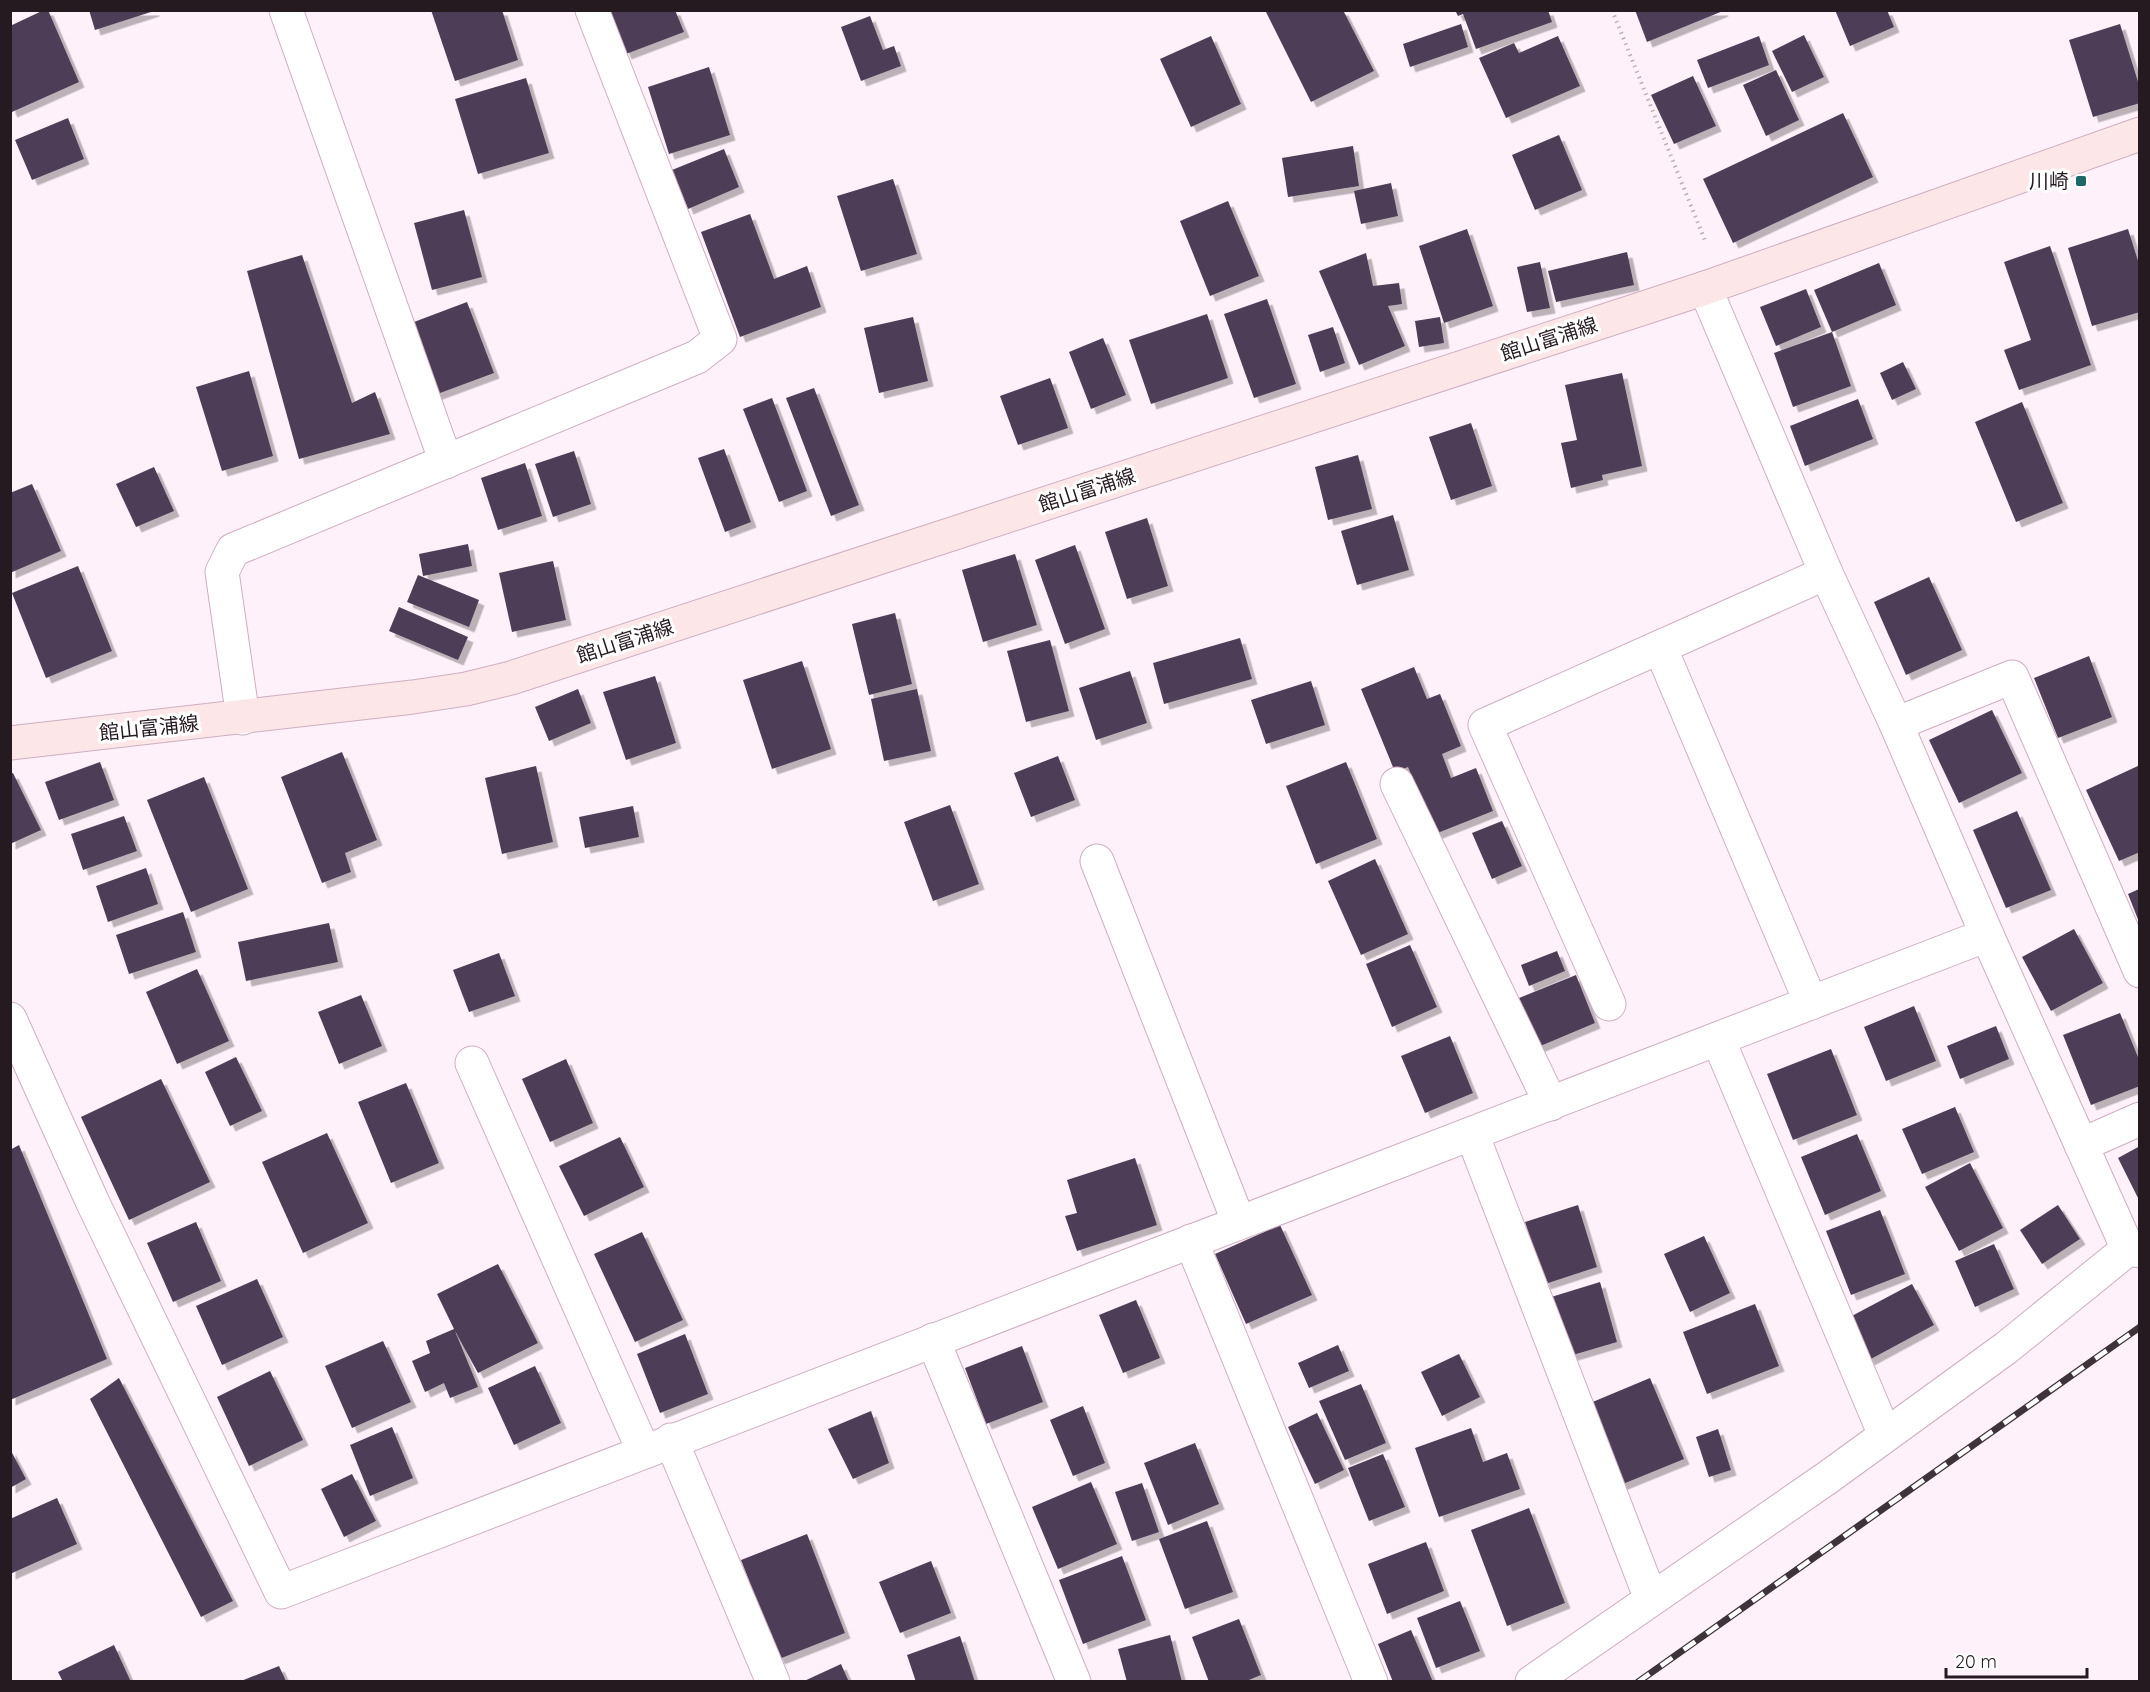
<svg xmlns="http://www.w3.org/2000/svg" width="2150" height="1692" viewBox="0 0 2150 1692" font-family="Quicksand,'Noto Sans JP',sans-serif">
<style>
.building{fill:#4d3e56;filter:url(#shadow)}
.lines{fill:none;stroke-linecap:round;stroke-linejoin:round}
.street-casing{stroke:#ceaec1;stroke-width:35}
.secondary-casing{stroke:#ceaec1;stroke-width:35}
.path{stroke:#bcafb6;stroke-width:4;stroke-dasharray:1.5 4.5;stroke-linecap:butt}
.street{stroke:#fff;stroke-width:33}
.secondary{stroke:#fce6e8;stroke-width:33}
.rail-casing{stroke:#3f333a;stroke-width:7}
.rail{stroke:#fff;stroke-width:4.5;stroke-dasharray:14;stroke-linecap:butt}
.poi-dot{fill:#1b6866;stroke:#fff;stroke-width:2}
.labels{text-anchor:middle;stroke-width:6;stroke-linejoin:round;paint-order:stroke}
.poi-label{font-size:20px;fill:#261a21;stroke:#fff;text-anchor:end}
.street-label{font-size:20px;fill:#261a21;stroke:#fff}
</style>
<defs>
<filter id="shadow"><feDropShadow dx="5.5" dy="5.5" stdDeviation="0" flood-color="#0004"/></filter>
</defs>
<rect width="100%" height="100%" fill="#fff1f9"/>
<!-- building -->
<g class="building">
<path d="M 44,10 L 48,10 L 79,82 L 12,112 L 10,108 L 10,26 Z"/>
<path d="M 89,10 L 154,10 L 154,11 L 95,30 Z"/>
<path d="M 431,10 L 502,10 L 518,60 L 455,81 Z"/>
<path d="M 609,10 L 675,10 L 684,32 L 626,54 Z"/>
<path d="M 1265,10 L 1343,10 L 1374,71 L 1311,102 Z"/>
<path d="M 1455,10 L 1548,10 L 1552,22 L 1476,49 L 1463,14 L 1458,16 Z"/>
<path d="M 1635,10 L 1723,10 L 1723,11 L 1647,42 Z"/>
<path d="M 1835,10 L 1887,10 L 1894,27 L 1850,46 Z"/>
<path d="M 870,16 L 883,50 L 894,46 L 901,66 L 861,81 L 841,27 Z"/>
<path d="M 1461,24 L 1468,47 L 1410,67 L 1403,44 Z"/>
<path d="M 2120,24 L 2140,88 L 2140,103 L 2093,117 L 2069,40 Z"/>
<path d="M 1804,35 L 1824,77 L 1792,92 L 1772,51 Z"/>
<path d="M 1211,36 L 1241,104 L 1191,127 L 1160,59 Z"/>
<path d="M 1558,36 L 1580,86 L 1506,118 L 1479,58 L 1514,43 L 1519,53 Z"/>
<path d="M 1759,36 L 1769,65 L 1708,88 L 1697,60 Z"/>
<path d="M 709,67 L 730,135 L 669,154 L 648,87 Z"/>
<path d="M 1776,70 L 1799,120 L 1766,136 L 1743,85 Z"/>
<path d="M 1693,76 L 1716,126 L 1674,144 L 1651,95 Z"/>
<path d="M 526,78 L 549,153 L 478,174 L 455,99 Z"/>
<path d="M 1843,113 L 1873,177 L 1733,243 L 1703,179 Z"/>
<path d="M 68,118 L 84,159 L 32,180 L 15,140 Z"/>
<path d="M 1559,135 L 1582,190 L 1535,210 L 1512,155 Z"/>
<path d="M 1353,146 L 1359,186 L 1288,197 L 1282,158 Z"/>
<path d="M 724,149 L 739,187 L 688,209 L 672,170 Z"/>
<path d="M 893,179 L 917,254 L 861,271 L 837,196 Z"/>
<path d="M 1391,183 L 1398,216 L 1361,224 L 1354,191 Z"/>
<path d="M 1228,201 L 1259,276 L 1210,296 L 1180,221 Z"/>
<path d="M 464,210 L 482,277 L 432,290 L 414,223 Z"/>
<path d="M 750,214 L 774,279 L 807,266 L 821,307 L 740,337 L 701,232 Z"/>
<path d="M 1467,229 L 1493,306 L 1444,323 L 1419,246 Z"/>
<path d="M 2128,229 L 2140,267 L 2140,312 L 2092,326 L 2068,248 Z"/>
<path d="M 2050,246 L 2091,365 L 2019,390 L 2004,350 L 2031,340 L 2004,262 Z"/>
<path d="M 1627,252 L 1634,285 L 1556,302 L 1548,271 Z"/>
<path d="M 1366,253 L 1373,286 L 1399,283 L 1402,304 L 1388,306 L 1405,346 L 1359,365 L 1319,271 Z"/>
<path d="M 302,255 L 352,403 L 375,392 L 390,434 L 299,459 L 247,271 Z"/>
<path d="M 1540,262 L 1550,308 L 1527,312 L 1517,267 Z"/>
<path d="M 1879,263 L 1896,305 L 1832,332 L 1814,290 Z"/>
<path d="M 1806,289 L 1821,327 L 1776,346 L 1760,307 Z"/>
<path d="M 1267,299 L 1296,384 L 1254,398 L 1224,314 Z"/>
<path d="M 467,302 L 494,373 L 432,396 L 406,325 Z"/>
<path d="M 1207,314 L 1228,378 L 1151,404 L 1129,340 Z"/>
<path d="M 913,317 L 928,381 L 879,393 L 864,328 Z"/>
<path d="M 1440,317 L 1444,343 L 1419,347 L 1415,321 Z"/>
<path d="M 1333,327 L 1345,363 L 1320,372 L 1308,335 Z"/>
<path d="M 1832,332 L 1851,386 L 1793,407 L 1774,353 Z"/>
<path d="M 1103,338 L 1126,395 L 1091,409 L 1069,352 Z"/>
<path d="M 1903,362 L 1916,389 L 1892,400 L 1880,373 Z"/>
<path d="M 249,371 L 273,456 L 222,471 L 196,387 Z"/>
<path d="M 1622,373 L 1642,466 L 1602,475 L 1603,480 L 1571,488 L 1561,443 L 1577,440 L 1565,385 Z"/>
<path d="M 1050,378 L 1068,428 L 1018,445 L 1000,396 Z"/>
<path d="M 814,388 L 859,505 L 831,516 L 786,398 Z"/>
<path d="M 772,398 L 807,491 L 779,502 L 743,409 Z"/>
<path d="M 1858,399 L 1873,439 L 1805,466 L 1790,426 Z"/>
<path d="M 2022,402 L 2063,503 L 2016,522 L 1975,422 Z"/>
<path d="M 1471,423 L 1492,486 L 1451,500 L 1429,437 Z"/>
<path d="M 724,449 L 751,522 L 725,532 L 698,458 Z"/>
<path d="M 574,451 L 591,504 L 553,517 L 535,464 Z"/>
<path d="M 1358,455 L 1372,509 L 1328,520 L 1315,467 Z"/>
<path d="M 525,463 L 542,516 L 498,530 L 481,478 Z"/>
<path d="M 154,467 L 174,511 L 136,527 L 116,484 Z"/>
<path d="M 32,484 L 61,551 L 10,573 L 10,493 Z"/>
<path d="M 1393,515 L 1409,570 L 1357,585 L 1341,531 Z"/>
<path d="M 1147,518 L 1168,586 L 1127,599 L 1105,532 Z"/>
<path d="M 468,544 L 472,566 L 423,576 L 419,554 Z"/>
<path d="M 1075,545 L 1105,629 L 1065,644 L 1035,560 Z"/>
<path d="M 1015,554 L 1037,625 L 983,642 L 962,570 Z"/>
<path d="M 553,561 L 566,620 L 512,632 L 499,573 Z"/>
<path d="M 78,566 L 112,651 L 46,678 L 12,593 Z"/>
<path d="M 418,575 L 479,600 L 469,627 L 407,602 Z"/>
<path d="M 1929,577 L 1962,650 L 1906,675 L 1874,602 Z"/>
<path d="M 399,607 L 468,637 L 458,660 L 389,631 Z"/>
<path d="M 895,613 L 912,684 L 869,695 L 852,624 Z"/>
<path d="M 1240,638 L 1252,679 L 1164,704 L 1153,663 Z"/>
<path d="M 1050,640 L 1069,711 L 1026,722 L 1007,651 Z"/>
<path d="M 2089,656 L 2112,717 L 2058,738 L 2034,678 Z"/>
<path d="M 802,661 L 831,749 L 772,769 L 743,680 Z"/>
<path d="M 1414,667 L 1427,699 L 1440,694 L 1461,746 L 1442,754 L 1451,778 L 1476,768 L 1493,811 L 1435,834 L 1408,767 L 1395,772 L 1361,689 Z"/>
<path d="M 1130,671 L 1147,723 L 1096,740 L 1079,688 Z"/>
<path d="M 655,676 L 676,743 L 626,760 L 603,692 Z"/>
<path d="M 1311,681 L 1325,725 L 1266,744 L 1251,700 Z"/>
<path d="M 578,689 L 591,723 L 549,741 L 535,707 Z"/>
<path d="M 917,689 L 931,751 L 884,761 L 871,699 Z"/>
<path d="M 1992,710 L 2022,773 L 1959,803 L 1929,740 Z"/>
<path d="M 342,752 L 377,840 L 345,853 L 351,872 L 322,883 L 281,777 Z"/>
<path d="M 1058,756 L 1075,800 L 1031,817 L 1014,773 Z"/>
<path d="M 100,762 L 114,800 L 59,820 L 45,782 Z"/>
<path d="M 1346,762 L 1377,839 L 1316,864 L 1286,786 Z"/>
<path d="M 2140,765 L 2140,852 L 2119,861 L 2086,790 Z"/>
<path d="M 536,766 L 553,842 L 502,854 L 485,778 Z"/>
<path d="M 13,773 L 41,830 L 10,844 L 10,774 Z"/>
<path d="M 204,777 L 248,889 L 191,912 L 147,800 Z"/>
<path d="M 950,805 L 979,884 L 933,901 L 904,822 Z"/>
<path d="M 633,806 L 639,837 L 585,848 L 579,817 Z"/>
<path d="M 2017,811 L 2051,890 L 2006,908 L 1973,830 Z"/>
<path d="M 124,816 L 137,851 L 83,870 L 71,834 Z"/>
<path d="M 1502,821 L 1522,866 L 1492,879 L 1472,833 Z"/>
<path d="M 1375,859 L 1408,934 L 1361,955 L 1328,881 Z"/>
<path d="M 146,868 L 158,904 L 108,922 L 96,886 Z"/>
<path d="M 2139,889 L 2139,922 L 2128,894 Z"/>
<path d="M 183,912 L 196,952 L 129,974 L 116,935 Z"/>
<path d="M 329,923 L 338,962 L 246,981 L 238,942 Z"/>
<path d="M 2074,929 L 2103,983 L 2051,1011 L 2022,957 Z"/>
<path d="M 1410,945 L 1437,1007 L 1392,1027 L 1366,964 Z"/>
<path d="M 1557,951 L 1565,971 L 1529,986 L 1521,965 Z"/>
<path d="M 499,953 L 515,996 L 469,1012 L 453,970 Z"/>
<path d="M 197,969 L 229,1041 L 177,1064 L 146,992 Z"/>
<path d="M 1576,975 L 1595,1023 L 1538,1047 L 1519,998 Z"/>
<path d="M 361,995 L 382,1046 L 339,1064 L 318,1012 Z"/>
<path d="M 1914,1006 L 1936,1061 L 1886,1081 L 1864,1027 Z"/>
<path d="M 2120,1013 L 2140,1062 L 2140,1086 L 2091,1105 L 2063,1035 Z"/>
<path d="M 1996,1026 L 2009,1059 L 1960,1079 L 1947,1046 Z"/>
<path d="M 1450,1036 L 1473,1093 L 1425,1113 L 1401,1056 Z"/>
<path d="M 1831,1049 L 1857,1115 L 1793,1140 L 1767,1074 Z"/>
<path d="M 236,1057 L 262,1111 L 230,1126 L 205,1072 Z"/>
<path d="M 566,1059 L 593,1123 L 550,1142 L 522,1079 Z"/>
<path d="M 161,1079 L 210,1182 L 129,1220 L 81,1117 Z"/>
<path d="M 406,1083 L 439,1163 L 391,1183 L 358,1102 Z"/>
<path d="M 1955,1107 L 1974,1152 L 1922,1174 L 1902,1129 Z"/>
<path d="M 327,1133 L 368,1223 L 303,1253 L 262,1162 Z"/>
<path d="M 1857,1134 L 1881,1191 L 1825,1215 L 1801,1157 Z"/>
<path d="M 620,1137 L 644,1187 L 584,1216 L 559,1166 Z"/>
<path d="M 19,1145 L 107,1359 L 10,1400 L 10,1150 Z"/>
<path d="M 2140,1146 L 2140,1202 L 2118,1158 Z"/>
<path d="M 1135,1158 L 1157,1225 L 1077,1251 L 1065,1216 L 1077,1213 L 1067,1180 Z"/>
<path d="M 1970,1163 L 2003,1228 L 1959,1251 L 1925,1187 Z"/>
<path d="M 1578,1205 L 1597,1267 L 1545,1284 L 1525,1222 Z"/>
<path d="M 2058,1205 L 2080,1239 L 2042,1264 L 2020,1230 Z"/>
<path d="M 1880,1210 L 1905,1274 L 1851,1295 L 1826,1231 Z"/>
<path d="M 196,1222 L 221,1281 L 173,1302 L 147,1243 Z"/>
<path d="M 1280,1225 L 1312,1295 L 1246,1324 L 1215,1254 Z"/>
<path d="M 642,1232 L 683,1320 L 635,1342 L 594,1254 Z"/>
<path d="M 1704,1236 L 1730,1293 L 1690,1312 L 1664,1254 Z"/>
<path d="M 1994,1244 L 2014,1289 L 1975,1307 L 1955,1261 Z"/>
<path d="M 498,1264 L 538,1343 L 478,1373 L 455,1331 L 478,1387 L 450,1398 L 444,1383 L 425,1392 L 412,1361 L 430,1353 L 426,1341 L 454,1329 L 437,1294 Z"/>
<path d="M 257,1279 L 283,1337 L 222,1365 L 196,1306 Z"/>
<path d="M 1600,1282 L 1617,1342 L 1566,1357 L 1548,1298 Z"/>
<path d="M 1912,1284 L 1934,1325 L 1869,1360 L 1848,1318 Z"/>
<path d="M 1136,1300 L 1160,1358 L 1123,1373 L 1099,1315 Z"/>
<path d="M 1755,1304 L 1779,1366 L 1707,1394 L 1683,1332 Z"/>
<path d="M 685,1334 L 708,1394 L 660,1413 L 637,1354 Z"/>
<path d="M 383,1341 L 411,1402 L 352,1428 L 325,1366 Z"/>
<path d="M 1338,1345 L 1349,1371 L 1309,1388 L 1298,1363 Z"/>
<path d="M 1022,1346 L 1043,1402 L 986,1424 L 965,1368 Z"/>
<path d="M 1459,1354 L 1480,1397 L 1442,1416 L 1421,1372 Z"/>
<path d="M 535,1366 L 561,1423 L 514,1445 L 488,1388 Z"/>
<path d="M 270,1371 L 303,1440 L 249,1466 L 217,1397 Z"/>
<path d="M 119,1378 L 233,1601 L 201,1617 L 90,1399 Z"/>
<path d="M 1650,1378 L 1684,1459 L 1618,1486 L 1583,1406 Z"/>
<path d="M 1361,1384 L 1386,1443 L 1345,1460 L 1319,1401 Z"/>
<path d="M 1083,1406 L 1105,1463 L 1073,1476 L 1050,1420 Z"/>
<path d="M 871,1411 L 889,1463 L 853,1479 L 828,1429 Z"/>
<path d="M 1317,1413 L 1344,1470 L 1315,1484 L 1288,1427 Z"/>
<path d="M 392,1427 L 413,1478 L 370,1496 L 350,1445 Z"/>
<path d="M 1471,1428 L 1483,1462 L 1507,1453 L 1520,1489 L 1439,1517 L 1415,1448 Z"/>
<path d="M 1718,1429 L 1731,1470 L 1709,1477 L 1696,1437 Z"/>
<path d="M 1195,1443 L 1219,1504 L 1168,1525 L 1144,1463 Z"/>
<path d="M 10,1449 L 26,1479 L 10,1488 Z"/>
<path d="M 1383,1454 L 1405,1507 L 1369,1521 L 1348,1468 Z"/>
<path d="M 352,1474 L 376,1521 L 344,1537 L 321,1489 Z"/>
<path d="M 1091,1482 L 1117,1544 L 1058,1569 L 1032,1507 Z"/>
<path d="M 1142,1483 L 1159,1532 L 1132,1541 L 1115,1492 Z"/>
<path d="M 57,1498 L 77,1544 L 10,1574 L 10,1519 Z"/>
<path d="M 1529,1508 L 1565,1603 L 1507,1626 L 1471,1530 Z"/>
<path d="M 1207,1521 L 1233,1592 L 1185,1609 L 1159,1539 Z"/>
<path d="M 807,1534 L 845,1633 L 779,1659 L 741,1560 Z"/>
<path d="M 1426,1542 L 1444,1591 L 1387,1614 L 1368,1564 Z"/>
<path d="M 1122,1556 L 1146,1620 L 1083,1644 L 1059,1580 Z"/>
<path d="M 931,1561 L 951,1613 L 900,1633 L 879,1582 Z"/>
<path d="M 1460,1601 L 1480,1651 L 1436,1668 L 1417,1618 Z"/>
<path d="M 1239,1619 L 1261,1675 L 1244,1682 L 1209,1682 L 1192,1637 Z"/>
<path d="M 1411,1630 L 1433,1682 L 1393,1682 L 1378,1644 Z"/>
<path d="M 1170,1635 L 1182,1682 L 1127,1682 L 1118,1649 Z"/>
<path d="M 960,1636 L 975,1682 L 916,1682 L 907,1655 Z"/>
<path d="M 114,1645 L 131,1682 L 63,1682 L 58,1672 Z"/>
<path d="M 841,1664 L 849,1682 L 802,1682 Z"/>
<path d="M 279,1666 L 286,1681 L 241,1681 Z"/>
</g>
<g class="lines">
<defs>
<g id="street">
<path d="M 286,10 L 446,462"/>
<path d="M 1705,288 L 1826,573 L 1896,724 L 1987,935 L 2128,1249"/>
<path d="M 1660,647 L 1811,1003"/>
<path d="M 243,718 L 222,572 L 233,550 L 697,357 L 720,339 L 592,10"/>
<path d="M 1896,724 L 2012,677 L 2140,971"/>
<path d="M 1397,784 L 1551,1104"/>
<path d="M 1097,861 L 1239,1223"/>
<path d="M 1609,1004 L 1485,725 L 1826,573"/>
<path d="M 10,1019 L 93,1203 L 281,1592 L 1987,935"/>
<path d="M 1718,1039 L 1885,1435"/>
<path d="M 472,1063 L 644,1452"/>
<path d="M 1472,1134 L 1651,1599"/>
<path d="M 2081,1145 L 2140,1119"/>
<path d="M 1191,1241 L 1371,1682"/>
<path d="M 933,1340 L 1074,1682"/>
<path d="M 671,1440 L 773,1682"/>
<path d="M 1532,1682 L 1827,1478 L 2006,1348 L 2128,1249 L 2140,1251"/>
</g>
<path id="secondary" d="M 10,743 L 413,697 L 466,689 L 511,678 L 1705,288 L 2140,134"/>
</defs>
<!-- street casing -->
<use href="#street" class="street-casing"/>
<!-- secondary casing -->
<use href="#secondary" class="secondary-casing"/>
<!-- path -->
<path class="path" d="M 1612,10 L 1706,243"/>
<!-- street -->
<use href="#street" class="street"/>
<!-- secondary -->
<use href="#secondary" class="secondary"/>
<defs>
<path id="rail" d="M 1638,1682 L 2140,1327"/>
</defs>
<!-- rail casing -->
<use href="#rail" class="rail-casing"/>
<!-- rail -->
<use href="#rail" class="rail"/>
</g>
<!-- markers -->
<rect class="poi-dot" x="2075" y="175" width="12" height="12" rx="3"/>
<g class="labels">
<!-- poi labels -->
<g class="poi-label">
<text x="2069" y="188">川崎</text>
</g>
<!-- street labels -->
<g class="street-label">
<text transform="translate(1549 339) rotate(-18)" y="7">館山富浦線</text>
<text transform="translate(1087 490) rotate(-18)" y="7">館山富浦線</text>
<text transform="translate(625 641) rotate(-18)" y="7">館山富浦線</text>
<text transform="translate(149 728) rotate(-6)" y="7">館山富浦線</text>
</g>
</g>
<!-- border -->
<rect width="2150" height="1692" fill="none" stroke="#261a21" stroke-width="24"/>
<!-- scale -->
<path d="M1946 1668v9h141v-9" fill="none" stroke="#261a21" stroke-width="3"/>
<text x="1955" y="1668" font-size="18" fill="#261a21" stroke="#ffffff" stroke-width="4.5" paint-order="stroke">20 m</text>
</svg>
